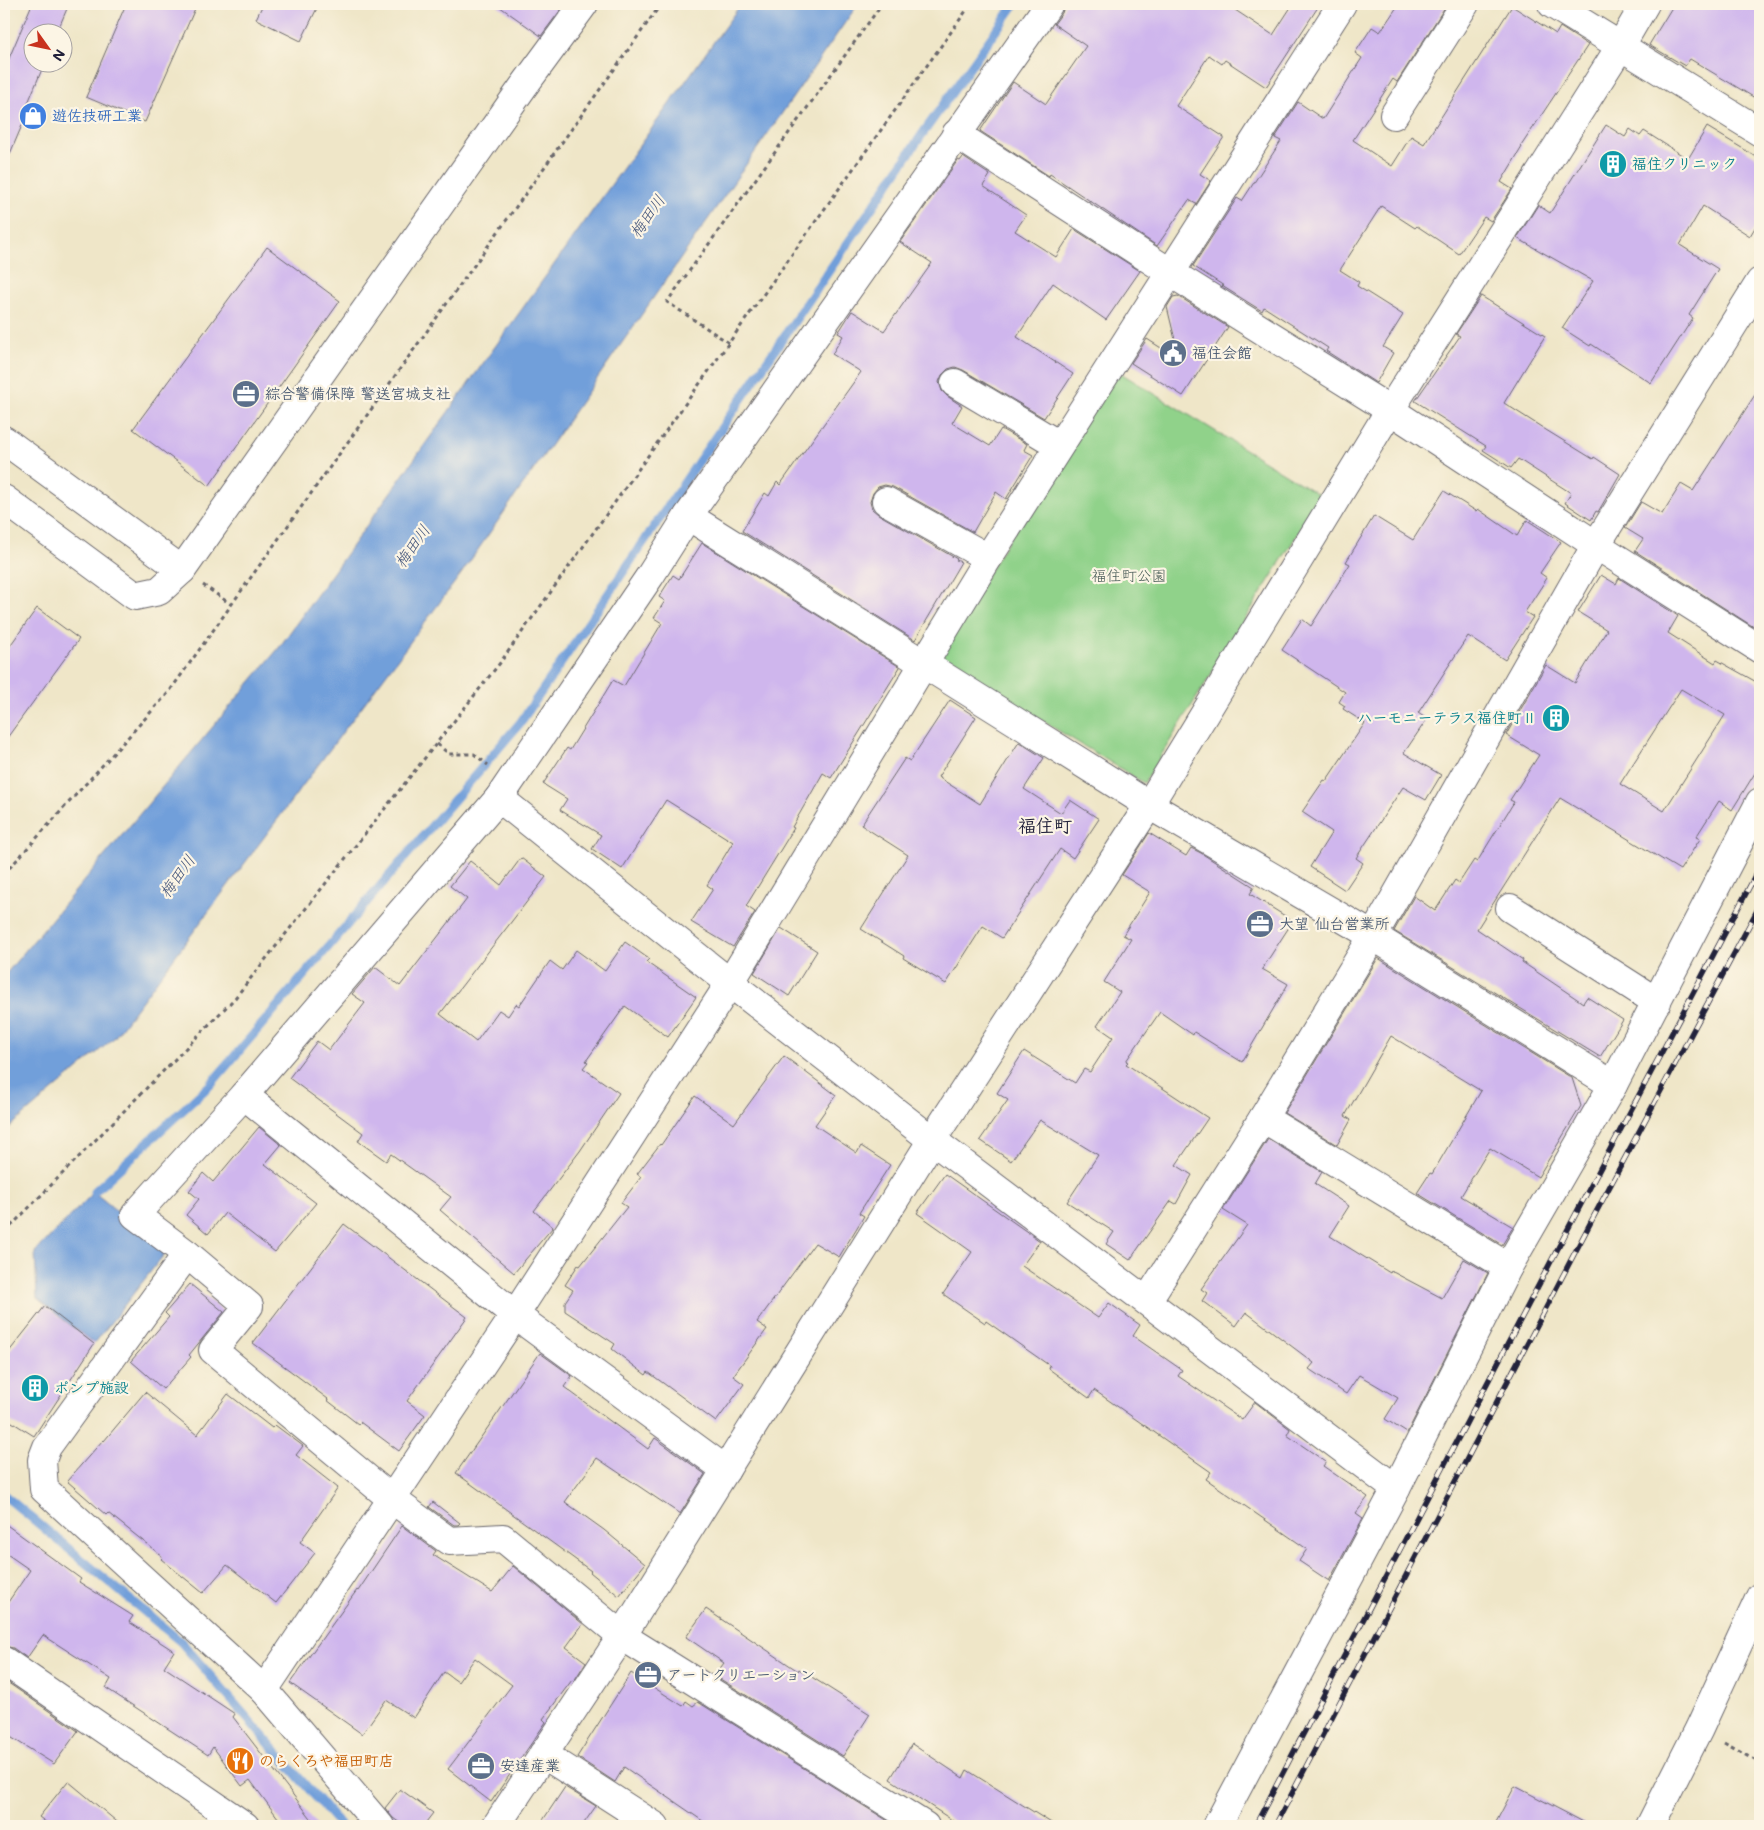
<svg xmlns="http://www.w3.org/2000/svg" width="1764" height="1830" viewBox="0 0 1764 1830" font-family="Mali,'Klee One',sans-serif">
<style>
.green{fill:#90d28a;stroke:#597a62}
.water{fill:#719fda;stroke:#4a608a}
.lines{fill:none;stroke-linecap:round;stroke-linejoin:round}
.stream{stroke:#719fda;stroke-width:9}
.building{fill:#cfb6ed;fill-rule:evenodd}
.minor-casing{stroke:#6a676c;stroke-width:30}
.path{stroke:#6a676c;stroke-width:3;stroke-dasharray:4 4;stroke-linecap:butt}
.minor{stroke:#fff;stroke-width:28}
.rail-casing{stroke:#22223b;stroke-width:5.5}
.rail{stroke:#fcf5e5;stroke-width:4;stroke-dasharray:11;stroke-linecap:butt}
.labels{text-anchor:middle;stroke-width:4.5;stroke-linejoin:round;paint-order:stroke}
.shop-label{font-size:15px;font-weight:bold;fill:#366cbe;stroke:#fcf5e5;text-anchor:start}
.culture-label{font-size:15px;font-weight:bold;fill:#0d838f;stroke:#fcf5e5;text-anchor:start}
.service-label{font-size:15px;font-weight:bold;fill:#4e5e75;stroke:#fcf5e5;text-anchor:start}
.park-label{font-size:15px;fill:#435753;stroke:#fcf5e5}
.food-label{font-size:15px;font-weight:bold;fill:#c56008;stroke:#fcf5e5;text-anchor:start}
.water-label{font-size:16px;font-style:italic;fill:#42547b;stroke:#fcf5e5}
.quarter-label{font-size:18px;font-weight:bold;fill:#22223b;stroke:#fcf5e5}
</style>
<rect width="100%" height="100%" fill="#fcf5e5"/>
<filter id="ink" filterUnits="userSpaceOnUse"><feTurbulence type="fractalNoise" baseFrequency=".02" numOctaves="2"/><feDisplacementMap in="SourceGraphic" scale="10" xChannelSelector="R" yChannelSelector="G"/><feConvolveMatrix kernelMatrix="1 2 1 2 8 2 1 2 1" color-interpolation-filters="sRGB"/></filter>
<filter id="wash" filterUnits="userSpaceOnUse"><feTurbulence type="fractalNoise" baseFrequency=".0096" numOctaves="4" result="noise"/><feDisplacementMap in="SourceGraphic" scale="20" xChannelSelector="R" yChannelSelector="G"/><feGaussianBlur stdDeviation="1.12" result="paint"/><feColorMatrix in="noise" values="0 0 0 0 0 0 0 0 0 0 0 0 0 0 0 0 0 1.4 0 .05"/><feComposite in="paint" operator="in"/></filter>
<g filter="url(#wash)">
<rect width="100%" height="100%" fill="#efe6c8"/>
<!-- green -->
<path class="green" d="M 1114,369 L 1321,496 L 1144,783 L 937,656 Z"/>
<!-- water -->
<g class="water">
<path d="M 741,4 L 858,4 L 461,574 L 114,1038 L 4,1132 L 4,976 L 278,649 Z"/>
<path d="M 94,1192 L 166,1252 L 94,1344 L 37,1298 L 35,1252 Z"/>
</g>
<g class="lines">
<!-- stream -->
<g class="stream">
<path d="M 94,1192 L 210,1085 L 520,723 L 921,136 L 1015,4"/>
<path d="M 4,1495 L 181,1642 L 341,1826"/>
</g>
</g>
<g id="blocks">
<!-- building -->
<g class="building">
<path d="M 32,4 L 69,4 L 57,32 L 32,32 L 32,62 L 45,62 L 28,103 L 31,104 L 4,168 L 4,70 Z"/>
<path d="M 126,4 L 197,4 L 145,122 L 86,97 Z"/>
<path d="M 263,4 L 319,4 L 301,41 L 256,19 Z"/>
<path d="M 496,4 L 565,4 L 541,36 Z"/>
<path d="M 1065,4 L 1226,4 L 1273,35 L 1293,4 L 1320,4 L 1266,87 L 1225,60 L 1222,64 L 1209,55 L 1176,106 L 1224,137 L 1200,174 L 1211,181 L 1196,204 L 1189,200 L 1157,246 L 1050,174 L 1049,176 L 980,131 L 1013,82 L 1046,104 L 1086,46 L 1054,24 L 1062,13 Z"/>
<path d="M 1399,4 L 1447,4 L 1397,82 L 1393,79 L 1353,140 L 1392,166 L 1411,136 L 1424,144 L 1512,6 L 1556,34 L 1560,27 L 1588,45 L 1521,146 L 1522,147 L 1501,182 L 1512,189 L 1491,221 L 1484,217 L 1459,254 L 1417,226 L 1415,228 L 1381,206 L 1340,270 L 1359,282 L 1357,286 L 1403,315 L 1383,347 L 1393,353 L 1376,383 L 1326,351 L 1328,348 L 1264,307 L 1262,311 L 1222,286 L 1224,286 L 1193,266 L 1237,198 L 1242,201 L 1281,141 L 1275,138 L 1298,102 L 1323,119 L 1362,58 L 1355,53 L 1372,27 L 1380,32 Z"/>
<path d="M 1674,4 L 1760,4 L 1760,101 L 1690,59 L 1685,66 L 1649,45 Z"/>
<path d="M 1606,125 L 1625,137 L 1630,129 L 1640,136 L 1644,131 L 1688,159 L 1707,127 L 1760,159 L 1760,219 L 1750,236 L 1703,206 L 1680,245 L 1718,269 L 1689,315 L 1693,318 L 1651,383 L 1591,344 L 1590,346 L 1562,328 L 1593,281 L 1517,238 L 1538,205 L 1550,213 Z"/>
<path d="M 963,157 L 990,175 L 983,186 L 1026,215 L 1015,231 L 1056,257 L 1074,229 L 1140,271 L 1106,320 L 1053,283 L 1017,337 L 1073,374 L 1044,418 L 963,370 L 955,367 L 948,369 L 942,375 L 939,382 L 942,391 L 947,396 L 962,406 L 952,423 L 990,446 L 1001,429 L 1027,444 L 1024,450 L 1033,455 L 1006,499 L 996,492 L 973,532 L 893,487 L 885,485 L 878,487 L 873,493 L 870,502 L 872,509 L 878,514 L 957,559 L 956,560 L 961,562 L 915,640 L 742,531 L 765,493 L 769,496 L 777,482 L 780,485 L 861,372 L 832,354 L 843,336 L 838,333 L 852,311 L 884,331 L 932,263 L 900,242 L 958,160 L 960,161 Z"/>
<path d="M 267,247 L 340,301 L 209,486 L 133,429 Z"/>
<path d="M 1178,296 L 1228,327 L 1183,396 L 1131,363 L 1147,339 L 1180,360 L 1167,307 L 1173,297 Z"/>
<path d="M 1481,296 L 1545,336 L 1504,403 L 1546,430 L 1593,459 L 1594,457 L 1620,474 L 1598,512 L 1596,511 L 1591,520 L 1565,503 L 1571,493 L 1518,459 L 1511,468 L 1483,450 L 1486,446 L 1415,401 L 1460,336 L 1456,334 Z"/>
<path d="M 1760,387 L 1760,631 L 1635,551 L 1643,539 L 1625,528 L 1641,502 L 1662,514 L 1681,484 L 1693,491 Z"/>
<path d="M 1444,491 L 1476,511 L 1478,509 L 1517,536 L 1527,520 L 1561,542 L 1540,573 L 1547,578 L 1525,612 L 1533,617 L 1505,660 L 1468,636 L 1418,713 L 1427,719 L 1404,753 L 1441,775 L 1426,800 L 1403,787 L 1356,858 L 1363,863 L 1345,890 L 1310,867 L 1332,832 L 1302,812 L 1324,780 L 1326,781 L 1365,723 L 1343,709 L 1345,706 L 1339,702 L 1345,692 L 1282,650 L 1302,619 L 1311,626 L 1350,564 L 1346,562 L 1374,516 L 1413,540 Z"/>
<path d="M 702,543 L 900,667 L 831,778 L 823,773 L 792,827 L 794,828 L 746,906 L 755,912 L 733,947 L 691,922 L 713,889 L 707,885 L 733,842 L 666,800 L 622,869 L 592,849 L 601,835 L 560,810 L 567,799 L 543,784 L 567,748 L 570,750 L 613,680 L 624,686 L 662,623 L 654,618 L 665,601 L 659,597 L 673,575 L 679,579 Z"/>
<path d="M 1601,575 L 1616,584 L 1619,578 L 1678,616 L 1668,633 L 1715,663 L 1717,660 L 1760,684 L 1760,765 L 1732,810 L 1719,801 L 1696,837 L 1700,839 L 1680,870 L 1560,798 L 1477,929 L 1523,960 L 1522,962 L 1583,1003 L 1587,997 L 1623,1020 L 1600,1057 L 1394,931 L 1414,896 L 1435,911 L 1455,880 L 1459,883 L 1474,860 L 1477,862 L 1514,802 L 1510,800 L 1539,755 L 1506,735 L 1546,665 L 1575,683 L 1607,630 L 1578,612 ZM 1681,689 L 1725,715 L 1664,811 L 1620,784 Z"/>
<path d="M 37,608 L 79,639 L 4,742 L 4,654 Z"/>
<path d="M 950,700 L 976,717 L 938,777 L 980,804 L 1019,742 L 1044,758 L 1024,789 L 1061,813 L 1070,800 L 1099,819 L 1073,858 L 1060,849 L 1002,938 L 983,926 L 946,984 L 903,958 L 904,956 L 861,929 L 908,855 L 861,825 L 905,758 L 910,761 Z"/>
<path d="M 1149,833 L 1186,856 L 1191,848 L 1201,853 L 1254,887 L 1250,894 L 1293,921 L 1262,969 L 1288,984 L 1242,1062 L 1194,1032 L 1193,1035 L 1160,1012 L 1126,1061 L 1128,1062 L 1126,1064 L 1208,1118 L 1176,1165 L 1192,1175 L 1176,1204 L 1171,1201 L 1130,1260 L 1106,1244 L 1114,1232 L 1067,1202 L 1098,1155 L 1040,1120 L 1011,1161 L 980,1140 L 1008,1100 L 997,1093 L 1024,1051 L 1075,1083 L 1084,1069 L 1090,1072 L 1113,1037 L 1097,1026 L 1120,992 L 1104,982 L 1131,939 L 1123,935 L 1150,892 L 1122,875 Z"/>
<path d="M 521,858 L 546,877 L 440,1014 L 476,1042 L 499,1010 L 508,1016 L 516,1004 L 519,1006 L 550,961 L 562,970 L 576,950 L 605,971 L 625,942 L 649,959 L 646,962 L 696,997 L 668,1037 L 625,1006 L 586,1061 L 588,1062 L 583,1068 L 619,1093 L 580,1151 L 534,1211 L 553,1227 L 514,1273 L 440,1210 L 451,1197 L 391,1154 L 386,1161 L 358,1141 L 363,1133 L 289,1078 L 317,1041 L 329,1050 L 365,1003 L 352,994 L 375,967 L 400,986 L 467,899 L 450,886 L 470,861 L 501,885 Z"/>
<path d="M 781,928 L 817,951 L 789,996 L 754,973 Z"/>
<path d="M 1378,958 L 1572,1078 L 1581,1106 L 1538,1177 L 1490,1148 L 1461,1196 L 1513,1227 L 1502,1245 L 1417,1193 L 1430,1173 L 1432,1174 L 1481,1091 L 1391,1036 L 1345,1116 L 1351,1120 L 1337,1145 L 1284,1113 Z"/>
<path d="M 784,1056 L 836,1095 L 815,1125 L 857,1153 L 861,1146 L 890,1165 L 859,1213 L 864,1216 L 839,1257 L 815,1243 L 757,1322 L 767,1329 L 733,1376 L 744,1384 L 716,1422 L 648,1372 L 646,1375 L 612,1349 L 615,1344 L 565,1311 L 565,1302 L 573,1290 L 565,1285 L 578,1265 L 580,1266 L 627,1207 L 621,1203 L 641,1177 L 637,1174 L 660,1144 L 661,1145 L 695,1096 L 734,1124 Z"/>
<path d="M 259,1127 L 281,1145 L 265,1164 L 316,1203 L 275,1252 L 225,1213 L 208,1234 L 186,1215 L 199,1199 L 189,1191 L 203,1173 L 213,1182 Z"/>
<path d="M 1268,1139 L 1322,1172 L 1315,1184 L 1349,1206 L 1330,1236 L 1390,1273 L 1391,1271 L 1442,1298 L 1464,1259 L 1488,1273 L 1407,1433 L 1385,1419 L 1398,1398 L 1359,1375 L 1346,1394 L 1309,1369 L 1314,1363 L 1246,1312 L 1236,1326 L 1202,1301 L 1207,1293 L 1201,1289 L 1247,1225 L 1223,1210 Z"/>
<path d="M 945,1174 L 1040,1241 L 1022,1266 L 1098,1318 L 1109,1303 L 1140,1325 L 1133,1336 L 1182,1370 L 1178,1376 L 1242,1420 L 1255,1402 L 1290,1429 L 1287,1435 L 1326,1462 L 1323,1466 L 1368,1497 L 1356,1513 L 1363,1518 L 1329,1581 L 1299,1561 L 1307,1549 L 1206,1479 L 1211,1472 L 1094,1390 L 1089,1398 L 1049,1369 L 1050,1366 L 986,1321 L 985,1323 L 943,1294 L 972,1252 L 917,1213 Z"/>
<path d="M 344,1224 L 467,1317 L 407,1401 L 425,1415 L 399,1451 L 360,1422 L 358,1424 L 327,1400 L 328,1399 L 253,1343 Z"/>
<path d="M 190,1284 L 224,1312 L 189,1355 L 191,1357 L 163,1389 L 131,1361 L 169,1317 L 165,1313 Z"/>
<path d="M 45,1306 L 94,1344 L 34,1436 L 4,1417 L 4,1358 Z"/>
<path d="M 540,1353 L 572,1376 L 564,1387 L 648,1449 L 655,1438 L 705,1474 L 680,1514 L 597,1458 L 565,1502 L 604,1530 L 645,1564 L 619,1596 L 590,1572 L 591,1571 L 456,1473 Z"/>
<path d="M 145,1392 L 197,1435 L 228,1394 L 272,1428 L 275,1425 L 303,1446 L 296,1455 L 338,1488 L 300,1542 L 315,1553 L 276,1603 L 227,1565 L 203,1593 L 161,1559 L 163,1557 L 108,1513 L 106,1515 L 67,1481 L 103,1440 L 104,1441 Z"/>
<path d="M 433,1502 L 460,1523 L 458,1525 L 454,1525 L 429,1507 Z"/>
<path d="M 4,1523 L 81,1579 L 79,1582 L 133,1616 L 129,1622 L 174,1651 L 164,1667 L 235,1714 L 233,1717 L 317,1826 L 284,1826 L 250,1780 L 242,1786 L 213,1747 L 208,1755 L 106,1688 L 111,1679 L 43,1635 L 27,1658 L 13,1648 L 4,1646 L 4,1608 L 30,1570 L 4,1552 Z"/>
<path d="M 402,1526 L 436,1551 L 433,1555 L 492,1592 L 513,1566 L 583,1624 L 566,1647 L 586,1662 L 574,1681 L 572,1680 L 543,1719 L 546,1722 L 491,1802 L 448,1769 L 512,1685 L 475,1658 L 458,1682 L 444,1672 L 414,1718 L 386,1700 L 362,1734 L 290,1683 L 357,1590 L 358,1591 Z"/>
<path d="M 706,1609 L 798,1671 L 799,1669 L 870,1714 L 843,1756 L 717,1677 L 715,1675 L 724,1663 L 686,1637 Z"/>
<path d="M 631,1673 L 683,1706 L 686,1701 L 693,1706 L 698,1702 L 896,1826 L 710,1826 L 624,1767 L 615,1782 L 577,1757 Z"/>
<path d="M 4,1680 L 78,1731 L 54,1764 L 4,1733 Z"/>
<path d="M 912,1744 L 963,1778 L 967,1770 L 1056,1826 L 961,1826 L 890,1779 Z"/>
<path d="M 68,1781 L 122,1826 L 51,1826 L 39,1817 Z"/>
<path d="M 1515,1786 L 1591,1826 L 1494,1826 Z"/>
<path d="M 565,1787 L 596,1806 L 582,1826 L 539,1826 Z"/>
<path d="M 400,1789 L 433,1813 L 423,1826 L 404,1826 L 393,1818 L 385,1808 Z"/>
</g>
</g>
</g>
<g filter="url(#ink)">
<use href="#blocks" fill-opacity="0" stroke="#6a676c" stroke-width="1"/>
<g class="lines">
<defs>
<g id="minor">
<path d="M 1552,4 L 1760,132"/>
<path d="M 1394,115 L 1465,4"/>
<path d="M 956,134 L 1171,273 L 1390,410 L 1596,545 L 1760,649"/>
<path d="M 955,383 L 1059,445"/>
<path d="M 4,440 L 182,570"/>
<path d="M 4,499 L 135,596 L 159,591 L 182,570 L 523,87 L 584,4"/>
<path d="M 886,501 L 988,558"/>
<path d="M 688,516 L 1149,805 L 1373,936 L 1613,1085"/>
<path d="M 499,798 L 730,983 L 932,1140 L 1396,1489"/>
<path d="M 1510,908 L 1657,1002"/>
<path d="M 244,1095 L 515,1315 L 726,1470"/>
<path d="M 1263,1118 L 1508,1267"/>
<path d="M 187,1254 L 249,1306 L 213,1350 L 393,1500 L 449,1541 L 503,1538 L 622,1636 L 932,1140 L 1149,805 L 1390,410 L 1620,47 L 1645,4"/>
<path d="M 1147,1301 L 1263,1118 L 1373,936 L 1596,545 L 1760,282"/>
<path d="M 4,1661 L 245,1826"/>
<path d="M 264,1690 L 515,1315 L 730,983 L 988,558 L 1342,4"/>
<path d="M 543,1754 L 655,1826"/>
<path d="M 380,1826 L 264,1690 L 44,1489 L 42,1460 L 47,1447 L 187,1254 L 135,1215 L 244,1095 L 499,798 L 650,576 L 688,516 L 1049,4"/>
<path d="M 496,1826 L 622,1636 L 925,1826"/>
<path d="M 1217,1826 L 1396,1489 L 1508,1267 L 1613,1085 L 1760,802"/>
<path d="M 1650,1826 L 1699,1729 L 1760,1597"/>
</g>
</defs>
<!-- minor casing -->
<use href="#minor" class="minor-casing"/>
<!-- path -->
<g class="path">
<path d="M 729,343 L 667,302 L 882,4"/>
<path d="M 203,585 L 232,605"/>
<path d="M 437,744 L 449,754 L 474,754 L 488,765"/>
<path d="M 4,874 L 169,692 L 661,4"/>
<path d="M 4,1231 L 11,1226 L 235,998 L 500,663 L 971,4"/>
<path d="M 1724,1743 L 1760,1763"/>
</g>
<!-- minor -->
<use href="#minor" class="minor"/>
<defs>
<g id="rail">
<path d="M 1255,1826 L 1579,1208 L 1760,867"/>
<path d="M 1275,1826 L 1594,1216 L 1760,905"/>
</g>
</defs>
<!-- rail casing -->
<use href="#rail" class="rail-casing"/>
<!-- rail -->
<use href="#rail" class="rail"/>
</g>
</g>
<!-- icons -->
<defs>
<symbol id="shop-disc" viewBox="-11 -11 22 22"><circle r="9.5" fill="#3f7fe0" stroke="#fcf5e5"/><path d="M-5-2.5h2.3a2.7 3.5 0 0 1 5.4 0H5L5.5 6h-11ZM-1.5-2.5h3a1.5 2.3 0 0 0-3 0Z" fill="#fff"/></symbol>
<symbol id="building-disc" viewBox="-11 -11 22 22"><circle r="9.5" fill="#0f9aa8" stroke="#fcf5e5"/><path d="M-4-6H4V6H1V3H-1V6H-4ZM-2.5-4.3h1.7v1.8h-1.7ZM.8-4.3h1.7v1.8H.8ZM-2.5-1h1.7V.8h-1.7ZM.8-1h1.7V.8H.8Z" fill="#fff"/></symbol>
<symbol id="civic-disc" viewBox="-11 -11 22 22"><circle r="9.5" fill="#5c6f8a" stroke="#fcf5e5"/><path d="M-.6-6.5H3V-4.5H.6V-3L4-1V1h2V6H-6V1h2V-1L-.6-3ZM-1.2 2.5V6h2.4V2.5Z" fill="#fff"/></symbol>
<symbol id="office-disc" viewBox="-11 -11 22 22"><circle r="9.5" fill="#5c6f8a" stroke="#fcf5e5"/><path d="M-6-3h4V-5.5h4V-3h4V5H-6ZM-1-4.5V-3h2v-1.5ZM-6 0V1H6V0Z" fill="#fff"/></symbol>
<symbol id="restaurant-disc" viewBox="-11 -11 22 22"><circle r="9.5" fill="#e8710a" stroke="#fcf5e5"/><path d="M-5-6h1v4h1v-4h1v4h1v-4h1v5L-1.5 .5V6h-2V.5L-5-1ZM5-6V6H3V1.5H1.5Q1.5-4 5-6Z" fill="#fff"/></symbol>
</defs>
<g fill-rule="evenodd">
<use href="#shop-disc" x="17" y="100" width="32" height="32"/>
<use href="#building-disc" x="1597" y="148" width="32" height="32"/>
<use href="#civic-disc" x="1157" y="337" width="32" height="32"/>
<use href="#office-disc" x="230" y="378" width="32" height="32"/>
<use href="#building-disc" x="1540" y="702" width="32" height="32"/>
<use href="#office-disc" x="1244" y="908" width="32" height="32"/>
<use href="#building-disc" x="19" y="1372" width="32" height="32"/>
<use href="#office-disc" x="632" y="1659" width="32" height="32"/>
<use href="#restaurant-disc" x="224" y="1745" width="32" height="32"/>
<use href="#office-disc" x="465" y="1750" width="32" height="32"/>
</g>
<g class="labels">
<!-- shop labels -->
<g class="shop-label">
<text x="52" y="121">遊佐技研工業</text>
</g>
<!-- culture labels -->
<g class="culture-label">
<text x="1632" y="169">福住クリニック</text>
<text x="1537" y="723" text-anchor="end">ハーモニーテラス福住町Ⅱ</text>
<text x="54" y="1393">ポンプ施設</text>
</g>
<!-- service labels -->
<g class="service-label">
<text x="1192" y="358">福住会館</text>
<text x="265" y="399">綜合警備保障 警送宮城支社</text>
<text x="1279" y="929">大望 仙台営業所</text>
<text x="667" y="1680">アートクリエーション</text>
<text x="500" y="1771">安達産業</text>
</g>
<!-- park labels -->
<g class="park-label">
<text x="1129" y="581">福住町公園</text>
</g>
<!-- food labels -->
<g class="food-label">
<text x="259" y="1766">のらくろや福田町店</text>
</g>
<!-- water labels -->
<g class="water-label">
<text transform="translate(647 216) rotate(-55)" y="6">梅田川</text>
<text transform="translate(412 546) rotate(-55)" y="6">梅田川</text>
<text transform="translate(177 876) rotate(-54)" y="6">梅田川</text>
</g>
<!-- quarter labels -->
<g class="quarter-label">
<text x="1045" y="832">福住町</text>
</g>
</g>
<!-- margin -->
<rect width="1764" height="1830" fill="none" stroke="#fcf5e5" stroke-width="20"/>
<!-- north arrow -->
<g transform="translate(48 48) rotate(123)"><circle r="24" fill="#fcf5e5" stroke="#a5a1a1"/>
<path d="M0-4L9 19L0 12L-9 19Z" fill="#c8321e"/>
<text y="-8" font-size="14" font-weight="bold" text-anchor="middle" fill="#22223b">N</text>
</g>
</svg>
